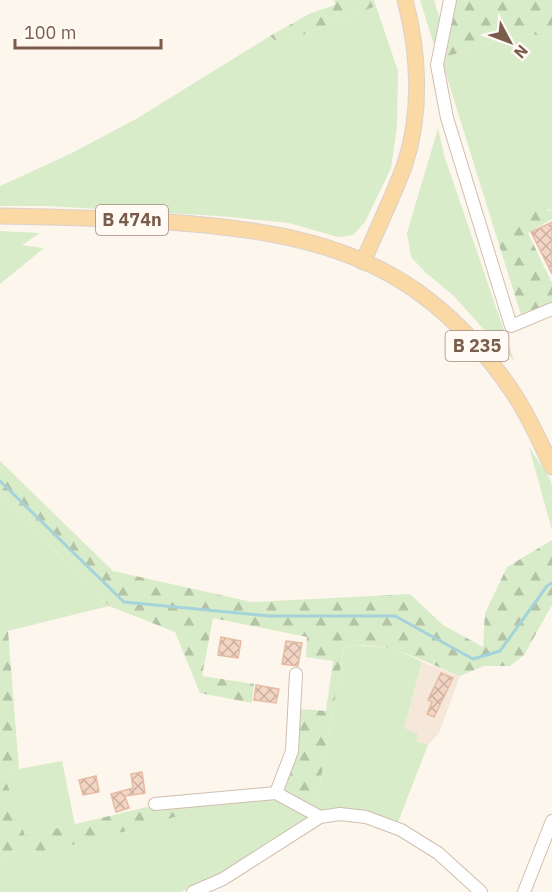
<svg xmlns="http://www.w3.org/2000/svg" width="552" height="892" viewBox="0 0 552 892" font-family="'IBM Plex Sans',sans-serif">
<style>
.residential{fill:#f5e8da}
.grass{fill:#d8ecc9}
.forest{fill:url(#forest-firs)}
.lines{fill:none;stroke-linecap:round;stroke-linejoin:round}
.stream{stroke:#a5d3da;stroke-width:3}
.building{fill:url(#building-cross-hatch);stroke:#e6bba3;stroke-width:1.5}
.minor-casing{stroke:#d1beb0;stroke-width:14}
.major-casing{stroke:#dad1cd;stroke-width:17}
.minor{stroke:#fff;stroke-width:12}
.major{stroke:#fbd9a5;stroke-width:15}
.labels{text-anchor:middle;stroke-width:4.5;stroke-linejoin:round;paint-order:stroke}
.shield{fill:#fffaf3;stroke:#a28b7f;stroke-width:1.5}
.shield-label{font-size:18px;font-weight:bold;fill:#7a5c4d}
</style>
<defs>
<pattern id="forest-firs" width="22" height="20" patternUnits="userSpaceOnUse" patternTransform="scale(1.5)"><rect width="22" height="20" fill="#d8ecc9"/><path d="M5 1l3.5 6h-7zM16 11l3.5 6h-7z" fill="#b4c2a5"/></pattern>
<pattern id="building-cross-hatch" width="8" height="8" patternUnits="userSpaceOnUse" patternTransform="scale(1.5)"><rect width="8" height="8" fill="#f3d5c3"/><path d="M0 0l8 8M0 8l8-8" fill="none" stroke="#cab0a1"/></pattern>
</defs>
<rect width="100%" height="100%" fill="#fdf6ec"/>
<!-- residential -->
<path class="residential" d="M 422,662 L 460,676 L 439,733 L 428,745 L 416,741 L 404,728 Z"/>
<!-- grass -->
<g class="grass">
<path d="M 420,0 L 434,0 L 442,26 L 435,48 Z"/>
<path d="M 376,6 L 398,71 L 397,126 L 391,168 L 365,222 L 353,235 L 338,237 L 289,223 L 218,216 L 47,206 L 0,206 L 0,186 L 70,154 L 136,119 L 270,36 L 277,42 L 297,37 Z"/>
<path d="M 525,34 L 552,36 L 552,211 L 549,209 L 512,225 L 496,235 L 441,58 Z"/>
<path d="M 438,128 L 444,155 L 514,360 L 495,342 L 454,296 L 425,272 L 411,257 L 407,233 Z"/>
<path d="M 0,231 L 40,233 L 22,245 L 44,248 L 0,284 Z"/>
<path d="M 529,447 L 550,479 L 552,485 L 552,530 Z"/>
<path d="M 6,501 L 109,606 L 8,631 L 0,631 L 0,503 Z"/>
<path d="M 353,646 C 384,646 394,647 422,662 L 404,728 L 418,734 L 416,741 L 428,745 L 398,822 C 369,813 349,806 318,811 L 316,807 L 344,648 Z"/>
<path d="M 62,761 L 75,825 L 25,837 L 4,775 L 19,769 Z"/>
<path d="M 274,797 L 310,817 L 220,876 L 181,892 L 0,892 L 0,858 C 74,849 143,821 215,805 C 234,801 255,800 274,797 Z"/>
</g>
<!-- forest -->
<g class="forest">
<path d="M 334,0 L 374,0 L 376,6 L 297,37 L 277,42 L 270,36 L 311,13 L 335,5 Z"/>
<path d="M 454,0 L 552,0 L 552,36 L 524,34 L 441,58 Z"/>
<path d="M 540,209 L 552,211 L 552,219 L 528,233 L 552,283 L 552,306 L 522,318 L 496,235 L 528,211 Z"/>
<path d="M 0,461 L 113,571 L 252,602 L 410,594 L 443,625 L 483,647 L 485,613 L 507,567 L 552,540 L 552,605 L 524,655 L 510,666 L 484,666 L 460,676 C 423,662 384,637 344,648 L 316,807 L 281,791 L 300,709 L 326,711 L 333,661 L 306,657 L 307,637 L 213,618 L 202,676 L 254,684 L 252,703 L 200,693 L 175,632 L 109,606 L 6,501 L 0,503 Z"/>
<path d="M 0,631 L 8,631 L 19,769 L 4,775 L 25,836 L 147,807 L 156,809 L 216,805 C 145,825 73,849 0,858 Z"/>
</g>
<g class="lines">
<!-- stream -->
<path class="stream" d="M 0,481 L 124,602 L 270,616 L 395,616 L 473,659 L 500,651 L 547,586 L 552,583"/>
</g>
<!-- building -->
<g class="building">
<path d="M 552,222 L 552,274 L 531,232 Z"/>
<path d="M 221,637 L 241,641 L 238,658 L 218,655 Z"/>
<path d="M 286,641 L 302,643 L 298,666 L 282,664 Z"/>
<path d="M 441,673 L 453,678 L 434,717 L 427,714 L 432,702 L 428,700 Z"/>
<path d="M 256,685 L 279,689 L 276,703 L 254,700 Z"/>
<path d="M 142,772 L 145,793 L 125,796 L 129,808 L 116,812 L 111,794 L 133,788 L 131,774 Z"/>
<path d="M 96,776 L 99,792 L 83,795 L 79,780 Z"/>
</g>
<g class="lines">
<defs>
<g id="minor">
<path d="M 450,0 L 437,65 L 447,118 L 511,326 L 552,309"/>
<path d="M 276,793 L 292,751 L 296,674"/>
<path d="M 155,804 L 276,793 L 320,817"/>
<path d="M 193,892 L 223,879 L 320,817 L 340,814 L 366,817 L 401,830 L 438,853 L 481,892"/>
<path d="M 524,892 L 552,821"/>
</g>
<g id="major">
<path d="M 0,216 C 52,217 103,218 154,221 C 246,227 341,237 418,292 C 454,318 487,354 512,391 C 528,414 540,442 552,467"/>
<path d="M 363,262 C 377,229 393,197 405,164 C 422,112 419,52 405,0"/>
</g>
</defs>
<!-- minor casing -->
<use href="#minor" class="minor-casing"/>
<!-- major casing -->
<use href="#major" class="major-casing"/>
<!-- minor -->
<use href="#minor" class="minor"/>
<!-- major -->
<use href="#major" class="major"/>
</g>
<g class="labels">
<!-- shield labels -->
<g class="shield">
<rect x="96" y="205" width="72" height="30" rx="4.5"/>
<rect x="445.5" y="331" width="63" height="30" rx="4.5"/>
</g>
<g class="shield-label">
<text x="132" y="226">B 474n</text>
<text x="477" y="352">B 235</text>
</g>
</g>
<!-- north arrow -->
<g transform="translate(510 42) rotate(131)" stroke="#fffaf3" stroke-width="4.5" paint-order="stroke">
<path d="M0-4.5L10 22L0 15L-10 22Z" fill="#7a5c4d"/>
<text y="-9" font-size="16" font-weight="bold" text-anchor="middle" fill="#7a5c4d">N</text>
</g>
<!-- scale -->
<path d="M15 39v9h146v-9" fill="none" stroke="#7a5c4d" stroke-width="3"/>
<text x="24" y="39" font-size="18" fill="#7a5c4d" stroke="#fffaf3" stroke-width="4.5" paint-order="stroke">100 m</text>
</svg>
